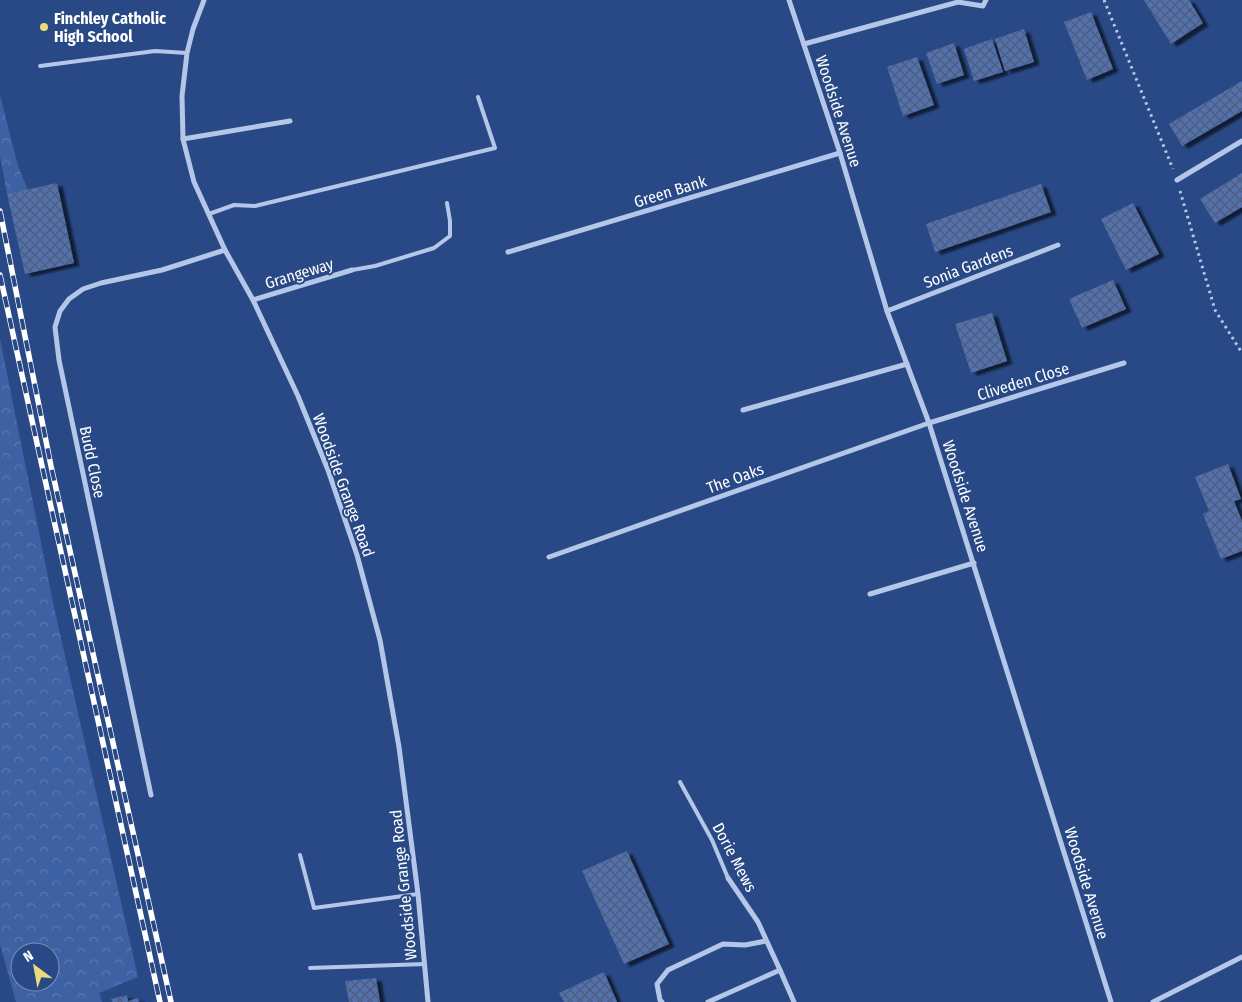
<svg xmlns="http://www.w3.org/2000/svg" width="1242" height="1002" viewBox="0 0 1242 1002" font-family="'Fira Sans Condensed',sans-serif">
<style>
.forest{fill:url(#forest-crowns);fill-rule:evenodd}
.building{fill:url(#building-cross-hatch);filter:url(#shadow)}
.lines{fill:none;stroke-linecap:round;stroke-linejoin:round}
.path{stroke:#b5c7e8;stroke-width:3;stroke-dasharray:2.5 4;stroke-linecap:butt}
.lane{stroke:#b5c7e8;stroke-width:4}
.street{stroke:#b5c7e8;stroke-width:5}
.rail-casing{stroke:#fff;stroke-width:5.5}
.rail{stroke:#294986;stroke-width:4;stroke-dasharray:11;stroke-linecap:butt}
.poi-dot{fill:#eed97c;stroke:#294986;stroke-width:2}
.labels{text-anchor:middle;stroke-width:4;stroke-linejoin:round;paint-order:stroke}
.poi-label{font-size:16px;font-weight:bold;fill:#fff;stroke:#294986;text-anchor:start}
.street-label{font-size:16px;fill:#fff;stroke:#294986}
</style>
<defs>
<pattern id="forest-crowns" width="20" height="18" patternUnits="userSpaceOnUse" patternTransform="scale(1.25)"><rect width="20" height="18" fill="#3e61a3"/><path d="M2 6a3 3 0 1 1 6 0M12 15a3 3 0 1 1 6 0" fill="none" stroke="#5b79b1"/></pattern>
<pattern id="building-cross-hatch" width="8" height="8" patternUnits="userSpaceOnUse" patternTransform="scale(1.25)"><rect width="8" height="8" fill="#5271ae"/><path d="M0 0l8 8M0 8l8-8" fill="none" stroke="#4f5d78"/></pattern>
<filter id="shadow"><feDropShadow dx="5.5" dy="3" stdDeviation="1" flood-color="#0009"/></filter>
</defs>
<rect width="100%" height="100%" fill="#294986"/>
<!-- forest -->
<g class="forest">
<path d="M 0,95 L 18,166 L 28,190 L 7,194 L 0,156 Z"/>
<path d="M 0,339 L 54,607 L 138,977 L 99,993 L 102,1002 L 16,1002 L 0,944 ZM 20,952 L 50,952 L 50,982 L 20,982 Z"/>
</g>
<!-- building -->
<g class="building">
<path d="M 1144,0 L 1189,0 L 1203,23 L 1171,44 Z"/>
<path d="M 1091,12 L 1113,69 L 1087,80 L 1064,22 Z"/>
<path d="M 1024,29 L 1034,62 L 1005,71 L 995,39 Z"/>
<path d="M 992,39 L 1003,72 L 974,81 L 964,49 Z"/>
<path d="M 954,43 L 964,75 L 937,84 L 926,53 Z"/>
<path d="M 917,57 L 934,105 L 903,116 L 887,67 Z"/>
<path d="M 1242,81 L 1242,111 L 1182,146 L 1169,124 Z"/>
<path d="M 1242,173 L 1242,207 L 1215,223 L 1200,199 Z"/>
<path d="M 57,183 L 74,263 L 25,274 L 7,194 Z"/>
<path d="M 1041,184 L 1051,212 L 935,252 L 926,224 Z"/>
<path d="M 1133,203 L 1159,254 L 1126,270 L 1101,219 Z"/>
<path d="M 1113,280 L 1126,309 L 1082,328 L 1069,299 Z"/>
<path d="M 992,313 L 1007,361 L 971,373 L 955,324 Z"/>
<path d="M 1228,464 L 1241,499 L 1234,501 L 1242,521 L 1242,551 L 1221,559 L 1203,514 L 1209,511 L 1195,477 Z"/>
<path d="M 627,851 L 669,944 L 624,964 L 582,871 Z"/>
<path d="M 604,972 L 617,1002 L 564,1002 L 559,993 Z"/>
<path d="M 376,978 L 380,1002 L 349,1002 L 345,981 Z"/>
<path d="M 127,995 L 128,1001 L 138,998 L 139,1002 L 112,1002 L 111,999 Z"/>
</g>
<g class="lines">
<!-- path -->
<g class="path">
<path d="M 1104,0 L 1173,169"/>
<path d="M 1180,191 L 1215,310 L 1242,353"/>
</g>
<!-- lane -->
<g class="lane">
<path d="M 40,66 L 155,51 L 187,53"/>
<path d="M 209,214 L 234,205 L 255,206 L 495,148 L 478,97"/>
<path d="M 352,270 L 375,266 L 434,248 L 450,236 L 450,221 L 447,203"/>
<path d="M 680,782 L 712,840 L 728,878"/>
<path d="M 300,855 L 314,908 L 418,894"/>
<path d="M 310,968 L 425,964"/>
</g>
<!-- street -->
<g class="street">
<path d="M 204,0 L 193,29 L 187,53 L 182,96 L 183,139 L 194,182 L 225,250 L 253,300 L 298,396 L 328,470 L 357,555 L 380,640 L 399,747 L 418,894 L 428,1002"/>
<path d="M 789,0 L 840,153 L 887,311 L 929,423 L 1111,1002"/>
<path d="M 804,44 L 958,2 L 983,6 L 986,0"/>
<path d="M 183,139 L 290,121"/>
<path d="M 1177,180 L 1242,141"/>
<path d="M 508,252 L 840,153"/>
<path d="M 253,300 L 352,270"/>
<path d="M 887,311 L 1058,245"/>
<path d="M 743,410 L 907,364"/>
<path d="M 549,557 L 929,423 L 1124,363"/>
<path d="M 870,594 L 974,563"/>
<path d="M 151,795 L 59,360 L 55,327 L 60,311 L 69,299 L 83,289 L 101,283 L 162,270 L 225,250"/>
<path d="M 728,878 L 758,922 L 780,970"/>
<path d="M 662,1002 L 660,1000 L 657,984 L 668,970 L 723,944 L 745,945 L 766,941"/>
<path d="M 708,1002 L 780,970 L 794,1002"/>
<path d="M 1153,1002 L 1242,957"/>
</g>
<defs>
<g id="rail">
<path d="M 0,211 L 51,466 L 171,1002"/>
<path d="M 0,275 L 160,1002"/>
</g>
</defs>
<!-- rail casing -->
<use href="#rail" class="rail-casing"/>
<!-- rail -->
<use href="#rail" class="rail"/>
</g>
<!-- markers -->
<circle class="poi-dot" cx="44" cy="27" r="5"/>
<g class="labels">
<!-- poi labels -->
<g class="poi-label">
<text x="54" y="24">Finchley Catholic<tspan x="54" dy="18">High School</tspan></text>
</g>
<!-- street labels -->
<g class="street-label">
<text transform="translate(839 111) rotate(72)" y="6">Woodside Avenue</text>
<text transform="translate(670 191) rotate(-17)" y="6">Green Bank</text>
<text transform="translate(968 266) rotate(-21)" y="6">Sonia Gardens</text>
<text transform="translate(299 273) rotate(-17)" y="6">Grangeway</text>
<text transform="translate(1023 381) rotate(-17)" y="6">Cliveden Close</text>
<text transform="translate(93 462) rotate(78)" y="6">Budd Close</text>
<text transform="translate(735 478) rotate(-20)" y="6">The Oaks</text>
<text transform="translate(344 485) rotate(70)" y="6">Woodside Grange Road</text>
<text transform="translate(966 496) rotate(72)" y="6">Woodside Avenue</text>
<text transform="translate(735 857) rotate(62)" y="6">Dorie Mews</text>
<text transform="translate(1087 883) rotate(73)" y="6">Woodside Avenue</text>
<text transform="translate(403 885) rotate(-96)" y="6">Woodside Grange Road</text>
</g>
</g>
<!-- north arrow -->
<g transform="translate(35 967) rotate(328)"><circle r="24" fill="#294986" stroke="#7f92b6"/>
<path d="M0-4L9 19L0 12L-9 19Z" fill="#eed97c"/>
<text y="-8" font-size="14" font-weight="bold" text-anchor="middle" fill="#ffffff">N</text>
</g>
</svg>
